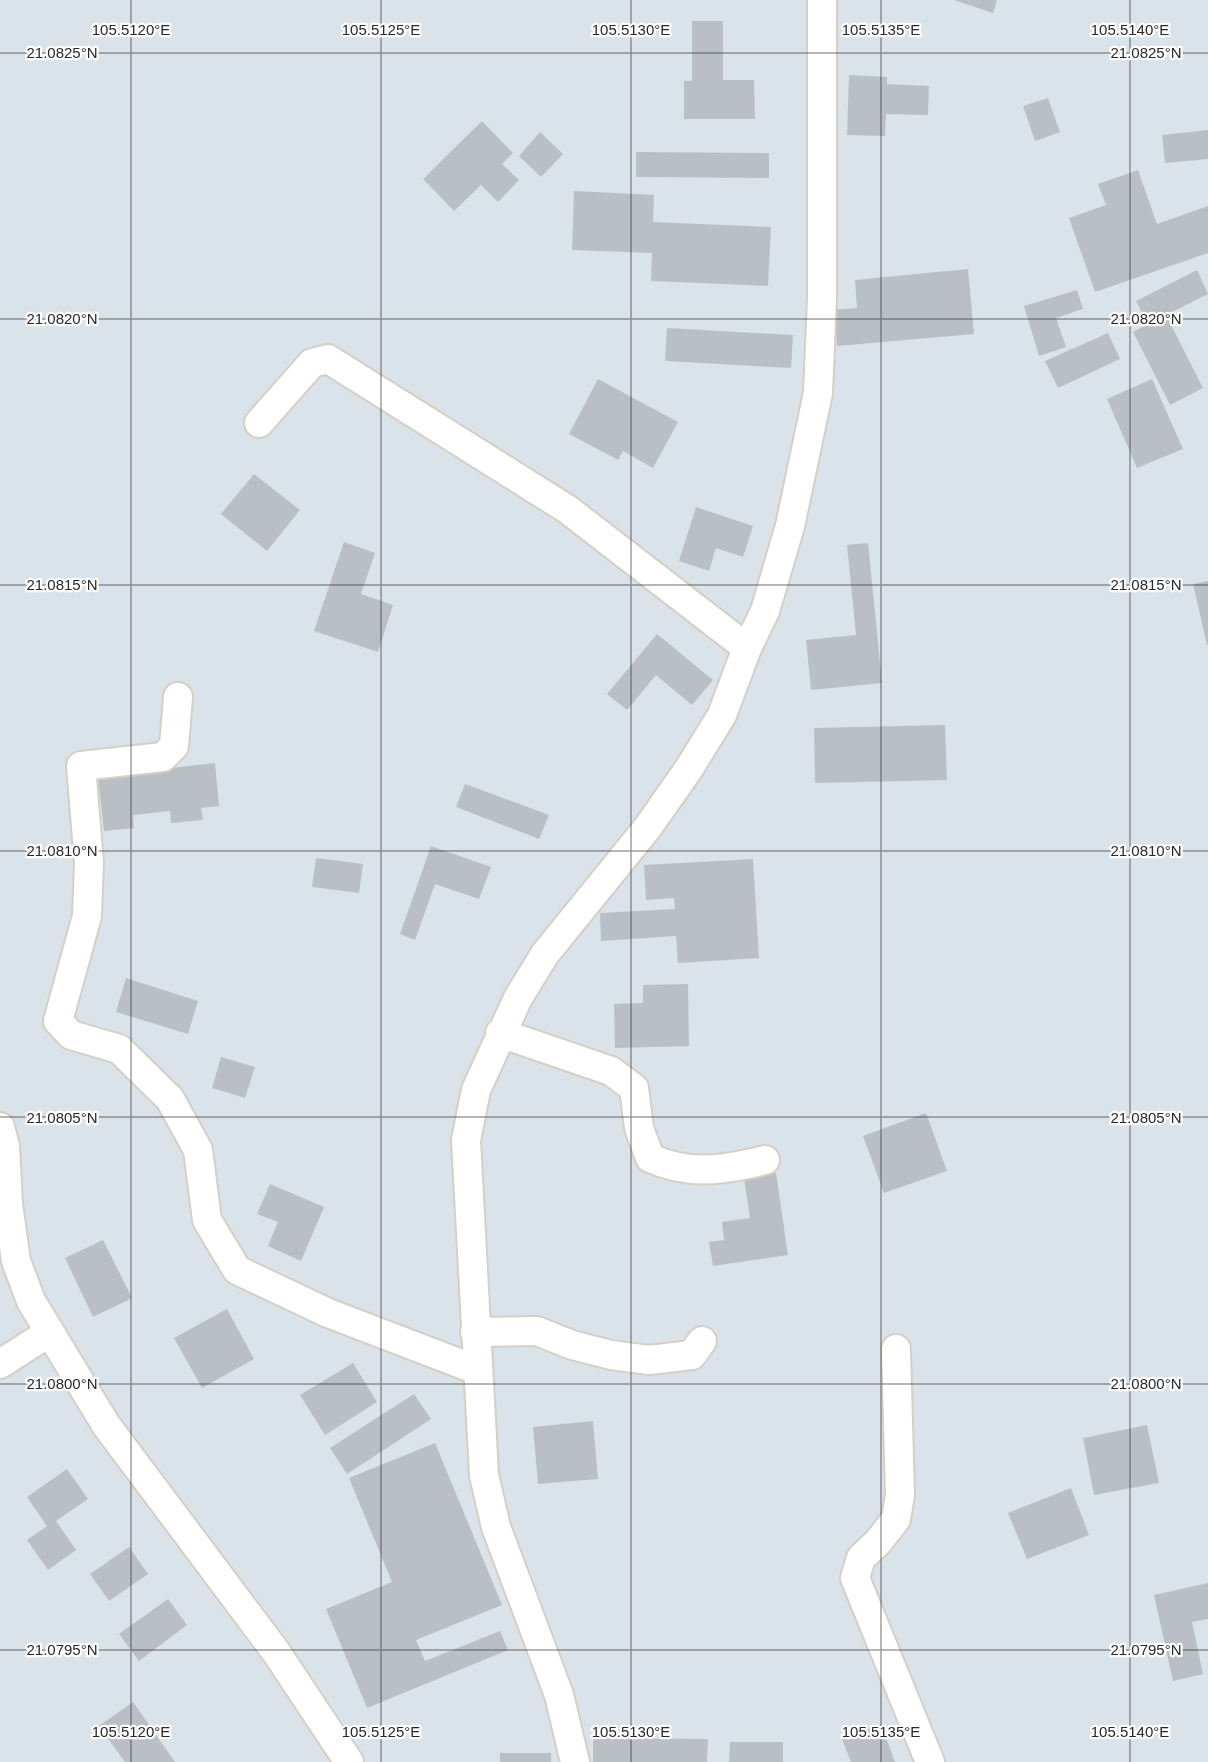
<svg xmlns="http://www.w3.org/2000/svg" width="1208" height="1762" viewBox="0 0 1208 1762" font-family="Arial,sans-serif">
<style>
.building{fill:#babfc5}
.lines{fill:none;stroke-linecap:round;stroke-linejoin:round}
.street-casing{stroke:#d5cfc5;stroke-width:32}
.street{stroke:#fff;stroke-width:28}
.ticks{fill:none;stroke:#282828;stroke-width:1.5;stroke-opacity:0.45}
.ticks-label{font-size:15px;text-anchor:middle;fill:#282828;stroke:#fff;stroke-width:4.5;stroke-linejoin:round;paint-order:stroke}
</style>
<rect width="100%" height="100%" fill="#dae3ea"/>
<!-- building -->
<g class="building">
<path d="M 954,0 L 997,0 L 993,13 Z"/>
<path d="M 692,21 L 723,21 L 723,80 L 754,80 L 755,119 L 684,119 L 684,81 L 692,81 Z"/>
<path d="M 849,75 L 887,77 L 887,84 L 929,86 L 928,115 L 886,114 L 885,136 L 847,135 Z"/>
<path d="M 1048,98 L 1060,132 L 1035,141 L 1023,106 Z"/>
<path d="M 482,121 L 513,153 L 502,164 L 519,180 L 498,202 L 481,185 L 454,211 L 423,179 Z"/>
<path d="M 1208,130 L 1208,159 L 1165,163 L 1162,135 Z"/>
<path d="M 540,132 L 563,154 L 541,177 L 519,156 Z"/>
<path d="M 636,152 L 769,153 L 769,178 L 636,177 Z"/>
<path d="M 1138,170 L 1157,224 L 1208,206 L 1208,253 L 1095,292 L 1069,218 L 1106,205 L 1098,184 Z"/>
<path d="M 574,191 L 654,195 L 653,222 L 771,227 L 768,286 L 651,281 L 652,253 L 572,250 Z"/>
<path d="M 968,269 L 974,334 L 837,346 L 834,310 L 857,308 L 855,280 Z"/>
<path d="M 1197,270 L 1208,294 L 1166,315 L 1203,388 L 1170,405 L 1133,332 L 1148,324 L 1136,301 Z"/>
<path d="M 1077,290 L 1083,309 L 1056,318 L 1066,347 L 1039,356 L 1024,306 Z"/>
<path d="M 667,328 L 793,335 L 791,368 L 665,361 Z"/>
<path d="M 1108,333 L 1120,359 L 1058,388 L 1045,361 Z"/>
<path d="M 598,379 L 678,422 L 653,468 L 623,451 L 618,460 L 569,434 Z"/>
<path d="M 1152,379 L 1183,449 L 1137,468 L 1107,399 Z"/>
<path d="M 254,474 L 300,510 L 267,551 L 221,514 Z"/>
<path d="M 696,507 L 753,526 L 743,557 L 716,548 L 709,571 L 679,561 Z"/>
<path d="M 344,542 L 375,553 L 361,594 L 393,605 L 378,652 L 314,631 Z"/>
<path d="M 868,543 L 882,683 L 811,690 L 806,640 L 856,635 L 847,545 Z"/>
<path d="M 1208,581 L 1208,645 L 1207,645 L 1193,584 Z"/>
<path d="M 657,634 L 713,680 L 692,705 L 656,675 L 627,710 L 607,694 Z"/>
<path d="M 945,725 L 947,780 L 815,783 L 814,728 Z"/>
<path d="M 215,763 L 219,806 L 201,808 L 203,820 L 171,823 L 170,811 L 133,815 L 134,828 L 104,831 L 98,776 Z"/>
<path d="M 465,784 L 549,815 L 539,839 L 456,807 Z"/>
<path d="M 431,846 L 491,867 L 479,899 L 435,884 L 415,940 L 400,934 Z"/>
<path d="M 316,858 L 363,864 L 359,893 L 312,887 Z"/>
<path d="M 753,859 L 759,958 L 678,963 L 676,936 L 601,941 L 600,913 L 675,909 L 674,898 L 646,900 L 644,865 Z"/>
<path d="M 126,978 L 198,1001 L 188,1034 L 116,1012 Z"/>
<path d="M 688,984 L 689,1046 L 615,1048 L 614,1004 L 643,1003 L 643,985 Z"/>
<path d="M 221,1057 L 255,1067 L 245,1098 L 212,1088 Z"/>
<path d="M 926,1113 L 947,1171 L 884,1193 L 863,1136 Z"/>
<path d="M 776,1173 L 788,1255 L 713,1266 L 709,1242 L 724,1240 L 722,1222 L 750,1218 L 744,1178 Z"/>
<path d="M 270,1184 L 324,1207 L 301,1261 L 268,1246 L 278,1222 L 257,1214 Z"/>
<path d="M 103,1240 L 132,1298 L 93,1317 L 65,1258 Z"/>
<path d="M 227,1309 L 254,1359 L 202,1388 L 174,1338 Z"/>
<path d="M 353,1363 L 377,1402 L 325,1435 L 300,1395 Z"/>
<path d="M 414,1394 L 431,1419 L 347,1474 L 330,1448 Z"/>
<path d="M 593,1421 L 598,1479 L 538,1484 L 533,1427 Z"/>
<path d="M 1147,1425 L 1159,1483 L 1094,1495 L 1083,1438 Z"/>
<path d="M 435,1443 L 502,1605 L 416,1640 L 425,1661 L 500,1631 L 508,1650 L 367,1708 L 326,1609 L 392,1582 L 349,1478 Z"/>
<path d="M 67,1469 L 88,1499 L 56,1521 L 76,1550 L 48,1570 L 27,1540 L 47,1526 L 27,1497 Z"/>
<path d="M 1071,1488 L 1089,1535 L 1027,1559 L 1008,1513 Z"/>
<path d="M 129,1547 L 148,1574 L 109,1601 L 90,1574 Z"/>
<path d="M 1208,1583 L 1208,1619 L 1192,1622 L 1203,1674 L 1173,1681 L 1154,1595 Z"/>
<path d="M 168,1599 L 187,1625 L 139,1661 L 119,1634 Z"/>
<path d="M 133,1702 L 175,1762 L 125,1762 L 99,1726 Z"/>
<path d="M 881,1724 L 895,1762 L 851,1762 L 842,1739 Z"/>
<path d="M 593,1738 L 708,1739 L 707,1762 L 593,1762 Z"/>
<path d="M 730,1742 L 783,1742 L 783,1762 L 729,1762 Z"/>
<rect x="500" y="1753" width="51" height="9"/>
</g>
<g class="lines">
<defs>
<g id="street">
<path d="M 259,423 L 312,363 L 328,359 L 567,509 L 747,648"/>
<path d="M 178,697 L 174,746 L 163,757 L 81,766 L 89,863 L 87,916 L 58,1021 L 71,1035 L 119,1049 L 170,1099 L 198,1150 L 207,1220 L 237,1270 L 328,1313 L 477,1370"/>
<path d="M 500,1033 L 611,1071 L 634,1088 L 639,1128 L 650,1158 C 690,1176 724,1170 765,1160"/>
<path d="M 0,1127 L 5,1146 L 8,1204 L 16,1261 L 31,1301 L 106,1425 L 276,1652 L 349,1762"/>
<path d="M 475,1332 L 537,1331 L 572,1345 L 611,1355 L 649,1360 L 692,1355 L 702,1341"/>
<path d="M 896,1349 L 900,1495 L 896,1519 L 878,1542 L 861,1558 L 855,1578 L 930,1762"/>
<path d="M 0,1364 L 50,1332"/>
<path d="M 575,1762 L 559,1695 L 496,1527 L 484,1475 L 466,1140 L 476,1090 L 518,998 L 545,954 L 648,827 L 688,770 L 722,715 L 747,648 L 765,611 L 790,526 L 818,393 L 822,298 L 822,0"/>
</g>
</defs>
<!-- street casing -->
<use href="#street" class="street-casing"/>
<!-- street -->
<use href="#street" class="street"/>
</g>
<!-- ticks -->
<path class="ticks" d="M 131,0 L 131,1762M 381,0 L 381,1762M 631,0 L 631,1762M 881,0 L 881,1762M 1130,0 L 1130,1762M 0,53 L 1208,53M 0,319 L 1208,319M 0,585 L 1208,585M 0,851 L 1208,851M 0,1117 L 1208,1117M 0,1384 L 1208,1384M 0,1650 L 1208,1650"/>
<g class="ticks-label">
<text x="131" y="35">105.5120°E</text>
<text x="381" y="35">105.5125°E</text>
<text x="631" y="35">105.5130°E</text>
<text x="881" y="35">105.5135°E</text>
<text x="1130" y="35">105.5140°E</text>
<text x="62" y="58">21.0825°N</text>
<text x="1146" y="58">21.0825°N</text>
<text x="62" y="324">21.0820°N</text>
<text x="1146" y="324">21.0820°N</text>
<text x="62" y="590">21.0815°N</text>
<text x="1146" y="590">21.0815°N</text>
<text x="62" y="856">21.0810°N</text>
<text x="1146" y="856">21.0810°N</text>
<text x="62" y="1123">21.0805°N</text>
<text x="1146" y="1123">21.0805°N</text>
<text x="62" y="1389">21.0800°N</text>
<text x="1146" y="1389">21.0800°N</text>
<text x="62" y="1655">21.0795°N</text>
<text x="1146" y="1655">21.0795°N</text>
<text x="131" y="1737">105.5120°E</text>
<text x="381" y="1737">105.5125°E</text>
<text x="631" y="1737">105.5130°E</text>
<text x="881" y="1737">105.5135°E</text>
<text x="1130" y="1737">105.5140°E</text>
</g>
</svg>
